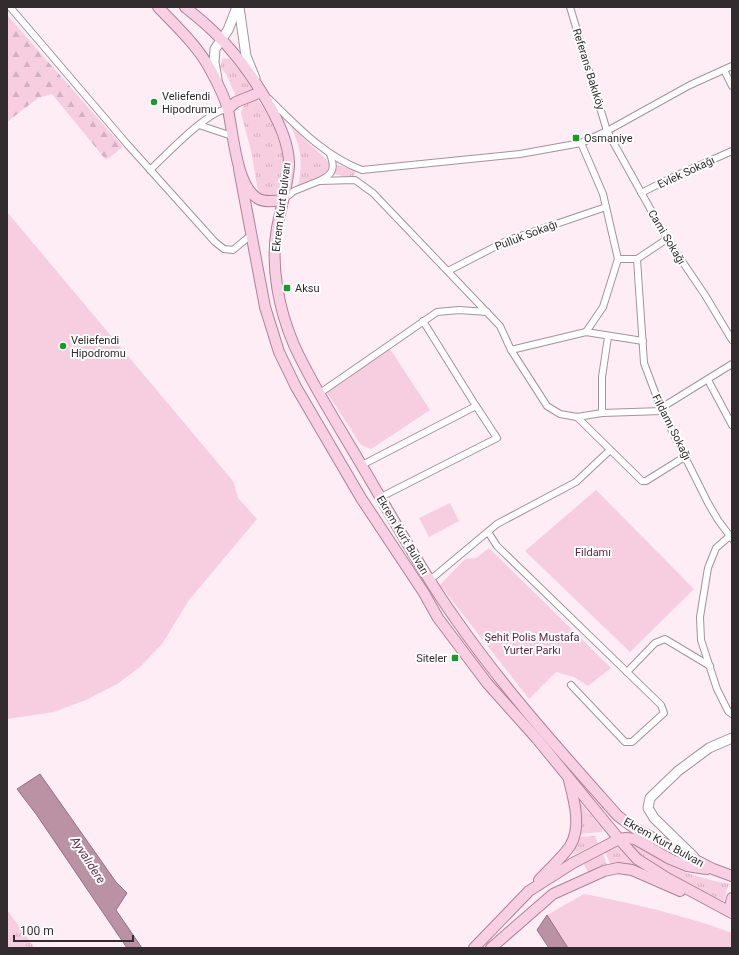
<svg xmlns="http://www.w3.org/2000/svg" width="739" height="955" viewBox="0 0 739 955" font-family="Roboto,sans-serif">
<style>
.grass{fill:url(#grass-tufts)}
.forest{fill:url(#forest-firs)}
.park{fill:#f7cee0}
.water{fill:#bb91a4;stroke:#927381}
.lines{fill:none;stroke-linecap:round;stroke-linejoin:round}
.street-casing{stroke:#a5929b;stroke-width:8}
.secondary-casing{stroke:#a5929b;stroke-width:11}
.primary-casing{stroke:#b08198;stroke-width:12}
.street{stroke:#fff;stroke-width:6}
.secondary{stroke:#fff;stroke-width:9}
.primary{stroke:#f8cfe3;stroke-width:10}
.poi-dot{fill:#1c992d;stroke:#fff;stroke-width:1.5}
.labels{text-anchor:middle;stroke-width:4;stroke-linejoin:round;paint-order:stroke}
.street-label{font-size:11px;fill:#332c2f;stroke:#fff}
.poi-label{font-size:11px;fill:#332c2f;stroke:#fff;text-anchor:start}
.park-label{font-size:11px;fill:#5d2744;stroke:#fff}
.water-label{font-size:12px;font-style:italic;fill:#652f4b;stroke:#fff}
</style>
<defs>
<pattern id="grass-tufts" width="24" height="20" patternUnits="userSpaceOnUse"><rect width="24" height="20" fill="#f7cee0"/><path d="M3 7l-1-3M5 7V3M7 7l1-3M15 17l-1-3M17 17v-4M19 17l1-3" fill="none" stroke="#d4b1c0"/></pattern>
<pattern id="forest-firs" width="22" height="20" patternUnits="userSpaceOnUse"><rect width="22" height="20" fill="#f7cee0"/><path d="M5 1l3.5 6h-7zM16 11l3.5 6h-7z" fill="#d4b1c0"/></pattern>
</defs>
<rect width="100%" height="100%" fill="#feedf4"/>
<!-- grass -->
<g class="grass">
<path d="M 223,58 L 230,59 L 254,89 L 236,96 L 226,74 L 220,67 Z"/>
<path d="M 257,100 C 269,111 282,145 284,162 C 285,172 282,183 279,192 C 272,198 267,198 260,194 L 258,191 L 251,151 L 241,113 C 242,104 249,101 257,100 Z"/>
<path d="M 288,120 L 303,138 L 330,163 L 328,173 L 298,186 C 304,158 300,145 288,120 Z"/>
<path d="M 336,165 L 357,170 L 352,178 L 334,174 L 336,169 Z"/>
<path d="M 580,803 L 602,828 L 602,832 L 579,834 L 581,821 Z"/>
<path d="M 595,836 L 598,843 L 573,855 L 579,837 Z"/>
<path d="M 633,845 C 644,847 655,857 665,863 C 686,874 707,880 730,884 L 727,889 L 724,901 C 692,886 657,870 631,846 Z"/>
<path d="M 617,847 L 639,869 L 611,865 L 605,852 Z"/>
<path d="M 603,854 L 607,865 L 588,873 L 584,864 Z"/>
<path d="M 7,910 L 35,948 L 7,948 Z"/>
</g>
<!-- forest -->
<path class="forest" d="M 7,15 L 123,147 L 106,160 L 52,94 L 38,98 L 7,122 Z"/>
<!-- park -->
<g class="park">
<path d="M 7,212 L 233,481 L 238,498 L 257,519 L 189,600 L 162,644 L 140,667 L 117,684 L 88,699 L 54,712 L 7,719 Z"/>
<path d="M 390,349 L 430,410 L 371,449 L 361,445 L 326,391 Z"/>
<path d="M 596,490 L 694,589 L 630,652 L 525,551 Z"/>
<path d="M 450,503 L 459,521 L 429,537 L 419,518 Z"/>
<path d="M 489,548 L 611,668 L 588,686 L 574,677 L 556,672 L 529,699 L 440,585 L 465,559 L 476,558 Z"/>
<path d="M 584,894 C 635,904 684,915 732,933 L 732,948 L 568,948 L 547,915 Z"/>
</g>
<!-- water -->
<g class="water">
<path d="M 40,774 L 116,882 L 127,893 L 116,910 L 142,948 L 127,948 L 36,814 L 17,789 Z"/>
<path d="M 547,915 L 568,948 L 549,948 L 537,930 Z"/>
</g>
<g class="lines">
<defs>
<g id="street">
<path d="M 10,7 L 127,144 L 215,242 L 224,249 L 233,250 L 251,235"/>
<path d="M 570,7 L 607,131 L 667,239 L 705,295 L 732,340"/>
<path d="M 724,70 L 732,86"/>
<path d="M 269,99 C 297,126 324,156 362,170 L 520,154 L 581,143 L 607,131 L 690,85 L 732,66"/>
<path d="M 199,125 L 232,136"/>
<path d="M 581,143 L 603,194 L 618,259 L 603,307 L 586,332"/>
<path d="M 150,170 C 166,155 208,110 228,109"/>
<path d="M 321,180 C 334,174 335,167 330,154"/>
<path d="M 641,193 L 671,178 L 732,151"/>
<path d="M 283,200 L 294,191 L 319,181 L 355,180 L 373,193 L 500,326 L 511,350 L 547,406 L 560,414 L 577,417 L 602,413 L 662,411"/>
<path d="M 618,259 L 637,259 L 667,239"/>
<path d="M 637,259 L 644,363 L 662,411 L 708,503 L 718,520 L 732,539"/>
<path d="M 448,271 L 506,241 L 606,207"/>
<path d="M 511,350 L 586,332 L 643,341"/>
<path d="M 708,380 L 732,425"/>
<path d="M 320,393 L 437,312 L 459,310 L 487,312"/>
<path d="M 661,408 L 732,364"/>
<path d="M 602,413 L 602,377 L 608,337"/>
<path d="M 577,417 L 642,481 L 646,481 L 686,456"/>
<path d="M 362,465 L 476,406 L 423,321"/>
<path d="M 381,497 L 497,438 L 476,406"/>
<path d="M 488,532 L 497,546 L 661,705 L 664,713 L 632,742 L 625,742 L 571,685"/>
<path d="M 732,534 L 716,548 L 708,568 L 700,617 L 701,640 L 717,689 L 728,711 L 732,714"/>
<path d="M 430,580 L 497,524 L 576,482 L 609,451"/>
<path d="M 627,672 L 655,643 L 665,639 L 710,666"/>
</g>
<g id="secondary">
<path d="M 239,7 L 246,56 L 255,78"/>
<path d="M 217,79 L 214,62 L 215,49 L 228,30 L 237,7"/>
<path d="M 694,857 L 654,818 L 648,808 L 650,798 L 678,771 L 709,748 L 732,738"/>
</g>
<g id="primary">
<path d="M 158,7 C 177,27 200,48 212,73 C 218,84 225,97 228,110 C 233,131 236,185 257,198 C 264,203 275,201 283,200"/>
<path d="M 185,7 C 195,15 205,23 214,32 C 243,60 291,126 289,167 C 287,188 281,208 277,228 C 270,266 279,310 294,345 C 313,387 339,426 362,466 C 393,518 422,572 457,621 C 505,690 562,753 618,816 L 634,828 L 713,869 L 732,876"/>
<path d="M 228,109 L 236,102 L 261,92"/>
<path d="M 239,169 L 265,307 L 279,352 L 296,387 L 361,498 L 424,593 L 438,618 L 487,683 L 537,739 L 619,839 L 637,859 L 667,878 L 732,913"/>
<path d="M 539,880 C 549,869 562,858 570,846 C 582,827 574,800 569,780"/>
<path d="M 729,911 L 732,898"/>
<path d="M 474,948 L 529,891 L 573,863 L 619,839 L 626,838 L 635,839 L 670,859 L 687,866 L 707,869"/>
<path d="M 491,948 L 553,894 L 604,871 L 618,868 L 632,870 L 680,891"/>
</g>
</defs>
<!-- street casing -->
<use href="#street" class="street-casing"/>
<!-- secondary casing -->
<use href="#secondary" class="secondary-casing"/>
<!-- primary casing -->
<use href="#primary" class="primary-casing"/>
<!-- street -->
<use href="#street" class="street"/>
<!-- secondary -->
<use href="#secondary" class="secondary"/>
<!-- primary -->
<use href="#primary" class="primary"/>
</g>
<!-- markers -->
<g class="poi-dot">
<circle cx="154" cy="102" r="4"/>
<rect x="572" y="134" width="8" height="8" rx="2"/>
<rect x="283" y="284" width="8" height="8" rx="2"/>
<circle cx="63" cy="346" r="4"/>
<rect x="451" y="654" width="8" height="8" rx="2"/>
</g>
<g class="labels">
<!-- street labels -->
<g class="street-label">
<text transform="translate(589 69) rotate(73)" y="4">Referans Bakıköy</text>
<text transform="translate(686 172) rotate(-25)" y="4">Evlek Sokağı</text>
<text transform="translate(281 207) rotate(-83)" y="4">Ekrem Kurt Bulvarı</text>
<text transform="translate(526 235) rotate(-21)" y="4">Pulluk Sokağı</text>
<text transform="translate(667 237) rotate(59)" y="4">Cami Sokağı</text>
<text transform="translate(672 427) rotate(63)" y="4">Fildamı Sokağı</text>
<text transform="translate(403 535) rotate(59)" y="4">Ekrem Kurt Bulvarı</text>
<text transform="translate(664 842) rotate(29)" y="4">Ekrem Kurt Bulvarı</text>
</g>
<!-- poi labels -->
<g class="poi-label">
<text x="162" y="100">Veliefendi<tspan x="162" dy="13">Hipodrumu</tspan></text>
<text x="584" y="142">Osmaniye</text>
<text x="295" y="292">Aksu</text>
<text x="71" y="344">Veliefendi<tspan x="71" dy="13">Hipodromu</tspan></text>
<text x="447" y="662" text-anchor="end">Siteler</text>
</g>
<!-- park labels -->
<g class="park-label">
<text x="593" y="556">Fildamı</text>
<text x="532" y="641">Şehit Polis Mustafa<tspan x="532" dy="13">Yurter Parkı</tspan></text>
</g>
<!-- water labels -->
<g class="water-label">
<text transform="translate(88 860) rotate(57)" y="4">Ayvalıdere</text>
</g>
</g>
<!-- border -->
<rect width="739" height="955" fill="none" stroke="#332c2f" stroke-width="16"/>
<!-- scale -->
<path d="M14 935v6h119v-6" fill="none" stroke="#332c2f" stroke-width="2"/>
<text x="20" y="935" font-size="12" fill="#332c2f" stroke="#ffffff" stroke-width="3" paint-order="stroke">100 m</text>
</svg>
